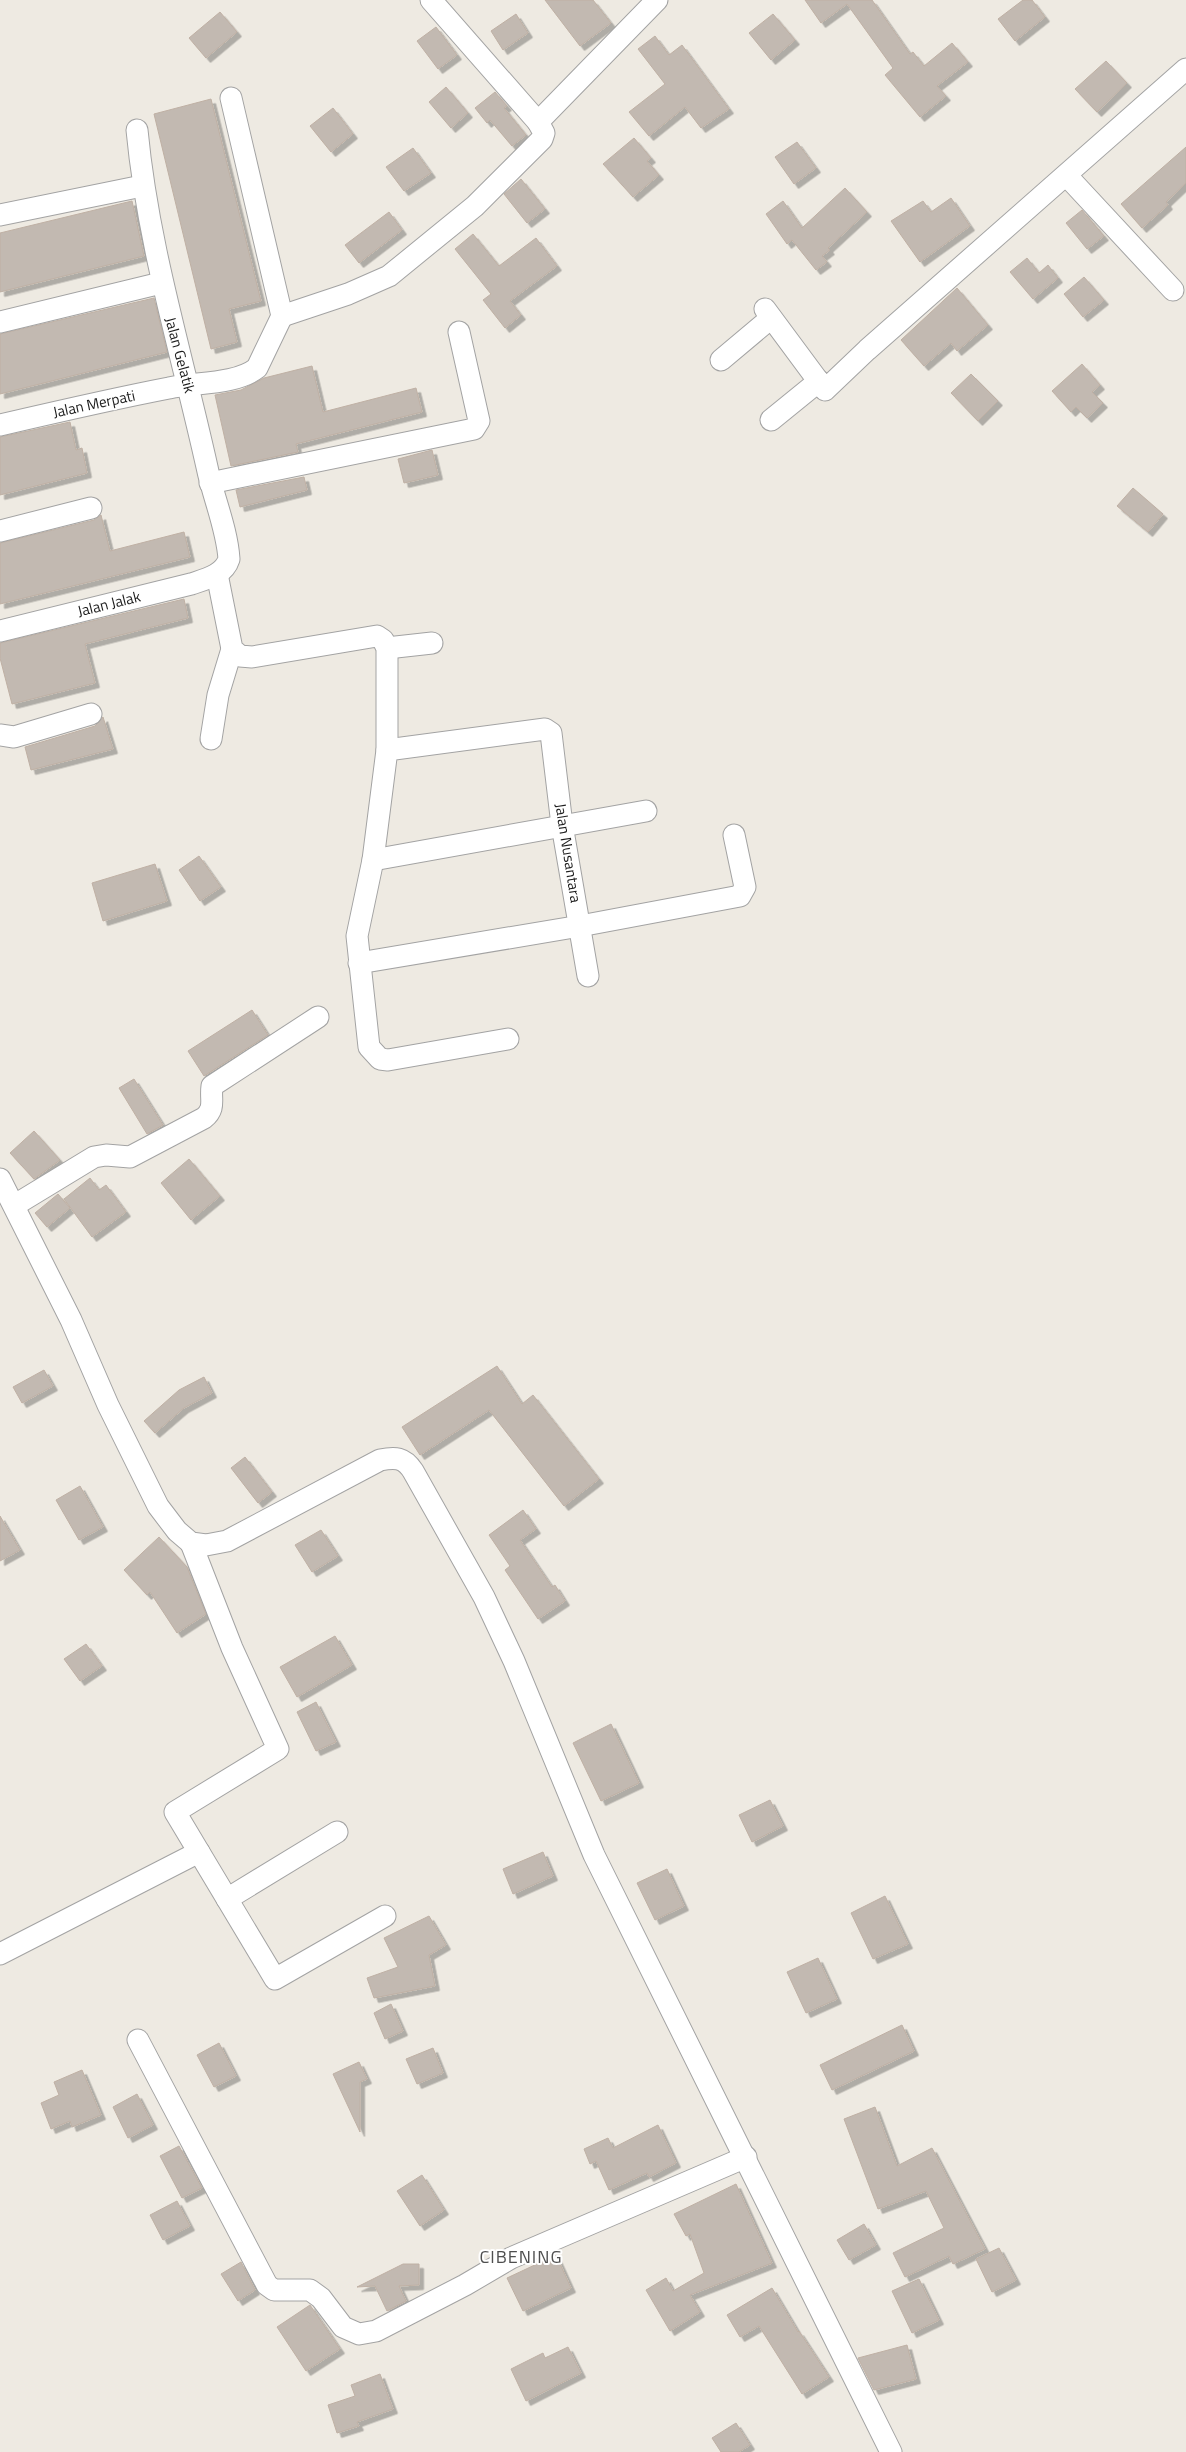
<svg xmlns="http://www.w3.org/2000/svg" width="1186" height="2452" viewBox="0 0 1186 2452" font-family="'Titillium Web',sans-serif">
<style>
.building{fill:#c2b9b1;stroke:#bfb0a4;filter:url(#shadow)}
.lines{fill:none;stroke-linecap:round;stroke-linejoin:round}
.street-casing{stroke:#a3a3a3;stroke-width:23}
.street{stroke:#fff;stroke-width:21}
.labels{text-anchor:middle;stroke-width:4;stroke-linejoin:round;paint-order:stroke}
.street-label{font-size:15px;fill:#1c1c1c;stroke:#fff}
.quarter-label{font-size:18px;letter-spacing:1px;fill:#4f4f4f;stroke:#fff}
</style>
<defs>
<filter id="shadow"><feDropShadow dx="4.5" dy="4.5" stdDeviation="0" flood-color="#0004"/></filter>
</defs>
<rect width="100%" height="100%" fill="#eeeae2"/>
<!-- building -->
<g class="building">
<path d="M 545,0 L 593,0 L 611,23 L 580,46 Z"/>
<path d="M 805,0 L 872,0 L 910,54 L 913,52 L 924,66 L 952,43 L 968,62 L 937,86 L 946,96 L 920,117 L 885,75 L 893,68 L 847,4 L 821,23 Z"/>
<path d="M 1023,0 L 1032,0 L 1045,17 L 1015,41 L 998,19 Z"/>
<path d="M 220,12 L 237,32 L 206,58 L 189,38 Z"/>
<path d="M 516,14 L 528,33 L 503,50 L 491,31 Z"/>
<path d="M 773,14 L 795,40 L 771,60 L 749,33 Z"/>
<path d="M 436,27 L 457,55 L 438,69 L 417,41 Z"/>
<path d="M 655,36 L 669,55 L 682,45 L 729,109 L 701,128 L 685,107 L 649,136 L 629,112 L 665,84 L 638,49 Z"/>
<path d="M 1106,61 L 1127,83 L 1097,112 L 1075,89 Z"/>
<path d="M 446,87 L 468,113 L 451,128 L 429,102 Z"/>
<path d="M 495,92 L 507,106 L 504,108 L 526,135 L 512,146 L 490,120 L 487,123 L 475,108 Z"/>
<path d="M 211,99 L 261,301 L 229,309 L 237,342 L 211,349 L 154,114 Z"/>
<path d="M 333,108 L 353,134 L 331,152 L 310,126 Z"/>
<path d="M 634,138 L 651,158 L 647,161 L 659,175 L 633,197 L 603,164 Z"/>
<path d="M 797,142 L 816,168 L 794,184 L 775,157 Z"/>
<path d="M 1186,147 L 1186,183 L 1166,202 L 1168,205 L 1142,228 L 1121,204 Z"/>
<path d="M 413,148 L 431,173 L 404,191 L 386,167 Z"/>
<path d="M 521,179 L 545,209 L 527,223 L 504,194 Z"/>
<path d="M 845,188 L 867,212 L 828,248 L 830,250 L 822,256 L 827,262 L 816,270 L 792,240 L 787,244 L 766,214 L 783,201 L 802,228 Z"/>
<path d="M 951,198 L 970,226 L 920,262 L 891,221 L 923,201 L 931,212 Z"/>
<path d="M 132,201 L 144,256 L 0,292 L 0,233 Z"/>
<path d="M 1082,210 L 1104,236 L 1087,249 L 1066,223 Z"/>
<path d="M 389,212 L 402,230 L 359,263 L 345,245 Z"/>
<path d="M 473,234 L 499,266 L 536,238 L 557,266 L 510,301 L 521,315 L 505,328 L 483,300 L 491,294 L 455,249 Z"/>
<path d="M 1027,258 L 1039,273 L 1048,265 L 1058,278 L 1033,299 L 1010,272 Z"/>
<path d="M 1084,277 L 1104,300 L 1083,317 L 1064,294 Z"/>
<path d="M 957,288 L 988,325 L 957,351 L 951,343 L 924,366 L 901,340 Z"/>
<path d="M 154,298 L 167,352 L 0,394 L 0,334 Z"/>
<path d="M 1082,364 L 1100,385 L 1092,392 L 1103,403 L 1087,418 L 1076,407 L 1071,412 L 1052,391 Z"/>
<path d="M 312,366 L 323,412 L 416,388 L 422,412 L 296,444 L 298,452 L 231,466 L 215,395 L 241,390 L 264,378 Z"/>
<path d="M 971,374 L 998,401 L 978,421 L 951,393 Z"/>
<path d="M 70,422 L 76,450 L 82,448 L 87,473 L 0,495 L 0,437 Z"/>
<path d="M 432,450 L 438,475 L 404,483 L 398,459 Z"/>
<path d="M 304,477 L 307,490 L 240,507 L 236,490 Z"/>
<path d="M 1133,488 L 1163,514 L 1148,532 L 1117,506 Z"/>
<path d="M 101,515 L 110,551 L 184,532 L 190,557 L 0,604 L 0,543 L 94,520 Z"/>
<path d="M 184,599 L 188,618 L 85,644 L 95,683 L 12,704 L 0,658 L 0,643 Z"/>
<path d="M 103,717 L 113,749 L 31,770 L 25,747 L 95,726 Z"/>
<path d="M 199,856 L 221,887 L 200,901 L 179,870 Z"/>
<path d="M 155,864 L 167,901 L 103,921 L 92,883 Z"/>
<path d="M 252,1010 L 268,1035 L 204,1076 L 188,1051 Z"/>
<path d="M 134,1079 L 163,1125 L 147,1134 L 119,1088 Z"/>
<path d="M 34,1131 L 60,1160 L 34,1179 L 10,1153 Z"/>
<path d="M 189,1159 L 220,1196 L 191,1220 L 161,1183 Z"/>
<path d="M 90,1178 L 99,1190 L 106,1185 L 126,1212 L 92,1237 L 64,1199 Z"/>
<path d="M 58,1194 L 70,1208 L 47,1227 L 35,1213 Z"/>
<path d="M 497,1366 L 522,1404 L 533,1395 L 599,1479 L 564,1506 L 489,1410 L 420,1455 L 402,1427 Z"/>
<path d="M 44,1370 L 53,1386 L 22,1403 L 13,1387 Z"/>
<path d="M 204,1377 L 212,1393 L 184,1408 L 155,1433 L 144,1421 L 179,1390 Z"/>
<path d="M 245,1457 L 272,1492 L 258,1503 L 231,1468 Z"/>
<path d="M 80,1486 L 103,1527 L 79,1540 L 56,1500 Z"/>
<path d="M 523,1510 L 536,1529 L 520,1540 L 552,1587 L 555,1585 L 565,1601 L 538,1619 L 505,1570 L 510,1566 L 489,1535 Z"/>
<path d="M 0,1516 L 20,1550 L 0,1561 Z"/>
<path d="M 321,1530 L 338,1556 L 312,1572 L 295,1545 Z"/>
<path d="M 159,1537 L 187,1567 L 206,1614 L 177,1633 L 150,1592 L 147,1595 L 124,1570 Z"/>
<path d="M 335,1636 L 352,1665 L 297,1697 L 280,1667 Z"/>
<path d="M 86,1644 L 102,1666 L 80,1681 L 64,1659 Z"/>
<path d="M 316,1702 L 336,1742 L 316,1751 L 297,1712 Z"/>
<path d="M 611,1724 L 639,1783 L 601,1801 L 573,1743 Z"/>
<path d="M 770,1800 L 783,1826 L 752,1842 L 739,1815 Z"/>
<path d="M 543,1852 L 553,1876 L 513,1894 L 503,1869 Z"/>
<path d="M 667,1869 L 684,1906 L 655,1920 L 637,1883 Z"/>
<path d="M 885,1896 L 908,1944 L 873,1959 L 851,1913 Z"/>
<path d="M 429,1916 L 446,1945 L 429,1955 L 435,1986 L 374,1998 L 367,1978 L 398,1967 L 384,1938 Z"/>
<path d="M 818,1958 L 837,1999 L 806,2013 L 787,1972 Z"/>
<path d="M 391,2004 L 403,2031 L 385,2039 L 374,2013 Z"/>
<path d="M 902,2025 L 914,2051 L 832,2090 L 820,2065 Z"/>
<path d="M 219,2043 L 236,2076 L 214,2087 L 197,2055 Z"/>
<path d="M 433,2048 L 443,2073 L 417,2084 L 406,2059 Z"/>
<path d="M 359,2062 L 367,2079 L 360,2082 L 360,2132 L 333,2074 Z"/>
<path d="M 82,2070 L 101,2115 L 72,2127 L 70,2121 L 51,2129 L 41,2103 L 59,2095 L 54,2082 Z"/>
<path d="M 137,2094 L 153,2125 L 128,2138 L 113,2107 Z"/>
<path d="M 875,2107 L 897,2166 L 932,2148 L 985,2249 L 953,2264 L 949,2256 L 905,2277 L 893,2253 L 944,2228 L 926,2191 L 878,2209 L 844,2119 Z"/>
<path d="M 658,2125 L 676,2163 L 649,2177 L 647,2173 L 609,2190 L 596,2161 L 590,2164 L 584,2149 L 608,2138 L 613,2148 Z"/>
<path d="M 179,2146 L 202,2188 L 182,2198 L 160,2156 Z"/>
<path d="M 422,2175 L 444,2210 L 420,2226 L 397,2191 Z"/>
<path d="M 736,2184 L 772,2263 L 690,2295 L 700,2312 L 670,2331 L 646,2290 L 666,2278 L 673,2291 L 704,2273 L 690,2234 L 686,2236 L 674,2214 Z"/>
<path d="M 177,2201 L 190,2226 L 163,2240 L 150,2215 Z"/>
<path d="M 864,2224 L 876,2245 L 849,2260 L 837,2240 Z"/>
<path d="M 999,2248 L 1016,2280 L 992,2292 L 976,2259 Z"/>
<path d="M 556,2255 L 571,2288 L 523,2311 L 507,2278 Z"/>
<path d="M 241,2262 L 255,2290 L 238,2301 L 221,2274 Z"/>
<path d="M 403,2264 L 419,2264 L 419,2285 L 399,2286 L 406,2301 L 387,2311 L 375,2286 L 357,2287 Z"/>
<path d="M 919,2279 L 939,2320 L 912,2333 L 892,2291 Z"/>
<path d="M 772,2288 L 798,2332 L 799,2331 L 829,2377 L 802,2394 L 759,2326 L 740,2337 L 727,2315 Z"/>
<path d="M 310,2305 L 340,2349 L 306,2371 L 277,2327 Z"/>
<path d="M 907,2345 L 916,2379 L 874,2390 L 858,2358 Z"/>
<path d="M 568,2347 L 581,2373 L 526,2401 L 511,2369 L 543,2353 L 545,2358 Z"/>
<path d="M 380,2374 L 393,2409 L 357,2422 L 359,2426 L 337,2433 L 328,2405 L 355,2396 L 351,2385 Z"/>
<path d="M 736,2423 L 750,2445 L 739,2452 L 721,2452 L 712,2438 Z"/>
</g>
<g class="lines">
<defs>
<g id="street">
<path d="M 431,0 L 538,122"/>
<path d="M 1067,176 L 1173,290"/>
<path d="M 0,215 L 142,186"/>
<path d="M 765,309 L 825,390 L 867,350 L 1186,69"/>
<path d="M 282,316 L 348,294 L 389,276 L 475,206 L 542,139 L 544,133 L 538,122 L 657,0"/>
<path d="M 0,322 L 161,283"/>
<path d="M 721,360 L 771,318"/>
<path d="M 771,420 L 819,381"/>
<path d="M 0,425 C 56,412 112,399 169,388 C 195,382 235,385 257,368 L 282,316 L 231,98"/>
<path d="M 210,483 L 474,429 L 479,421 L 459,332"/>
<path d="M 0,531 L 91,508"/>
<path d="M 217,574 L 232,649 L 240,656 L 252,657 L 377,636 L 383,640 L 387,648 L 387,750"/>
<path d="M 0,631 L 191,584 C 206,579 224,575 229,559 C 227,528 213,497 207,467 C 182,354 148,246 137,130"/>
<path d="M 387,648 L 432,643"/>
<path d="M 0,735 L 14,737 L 91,714"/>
<path d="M 211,739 L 218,695 L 232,649"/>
<path d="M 373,860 L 646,811"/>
<path d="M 359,963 L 580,926 L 740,896 L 745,887 L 734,835"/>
<path d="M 508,1039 L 388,1060 L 380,1059 L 369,1047 L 357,936 L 373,860 L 387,750 L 545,729 L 551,733 L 562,825 L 588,976"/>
<path d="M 0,1179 L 71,1320 L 108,1405 L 158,1506 L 177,1531 L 191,1543 L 206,1545 L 227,1541 L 380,1460 C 395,1457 404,1457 413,1471 L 484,1597 L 514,1661 L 594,1855 L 891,2452"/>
<path d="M 15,1205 L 94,1157 L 106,1155 L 130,1157 L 204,1118 C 216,1108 210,1100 212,1086 L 318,1017"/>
<path d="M 191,1543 L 232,1648 L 278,1749 L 175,1812 L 275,1979 L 385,1916"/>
<path d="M 227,1899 L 337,1832"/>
<path d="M 0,1954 L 199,1852"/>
<path d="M 138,2040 L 267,2285 L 274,2290 L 310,2290 L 321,2298 L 343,2327 L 359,2334 L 376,2331 L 465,2285 L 511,2258 L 746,2157"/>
</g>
</defs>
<!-- street casing -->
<use href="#street" class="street-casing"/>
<!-- street -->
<use href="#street" class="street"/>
</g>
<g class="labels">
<!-- street labels -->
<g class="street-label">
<text transform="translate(180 355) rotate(75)" y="5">Jalan Gelatik</text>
<text transform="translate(94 404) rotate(-12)" y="5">Jalan Merpati</text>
<text transform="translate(109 604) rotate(-14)" y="5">Jalan Jalak</text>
<text transform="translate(568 853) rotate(81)" y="5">Jalan Nusantara</text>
</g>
<!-- quarter labels -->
<g class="quarter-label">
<text x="521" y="2263">CIBENING</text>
</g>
</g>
</svg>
